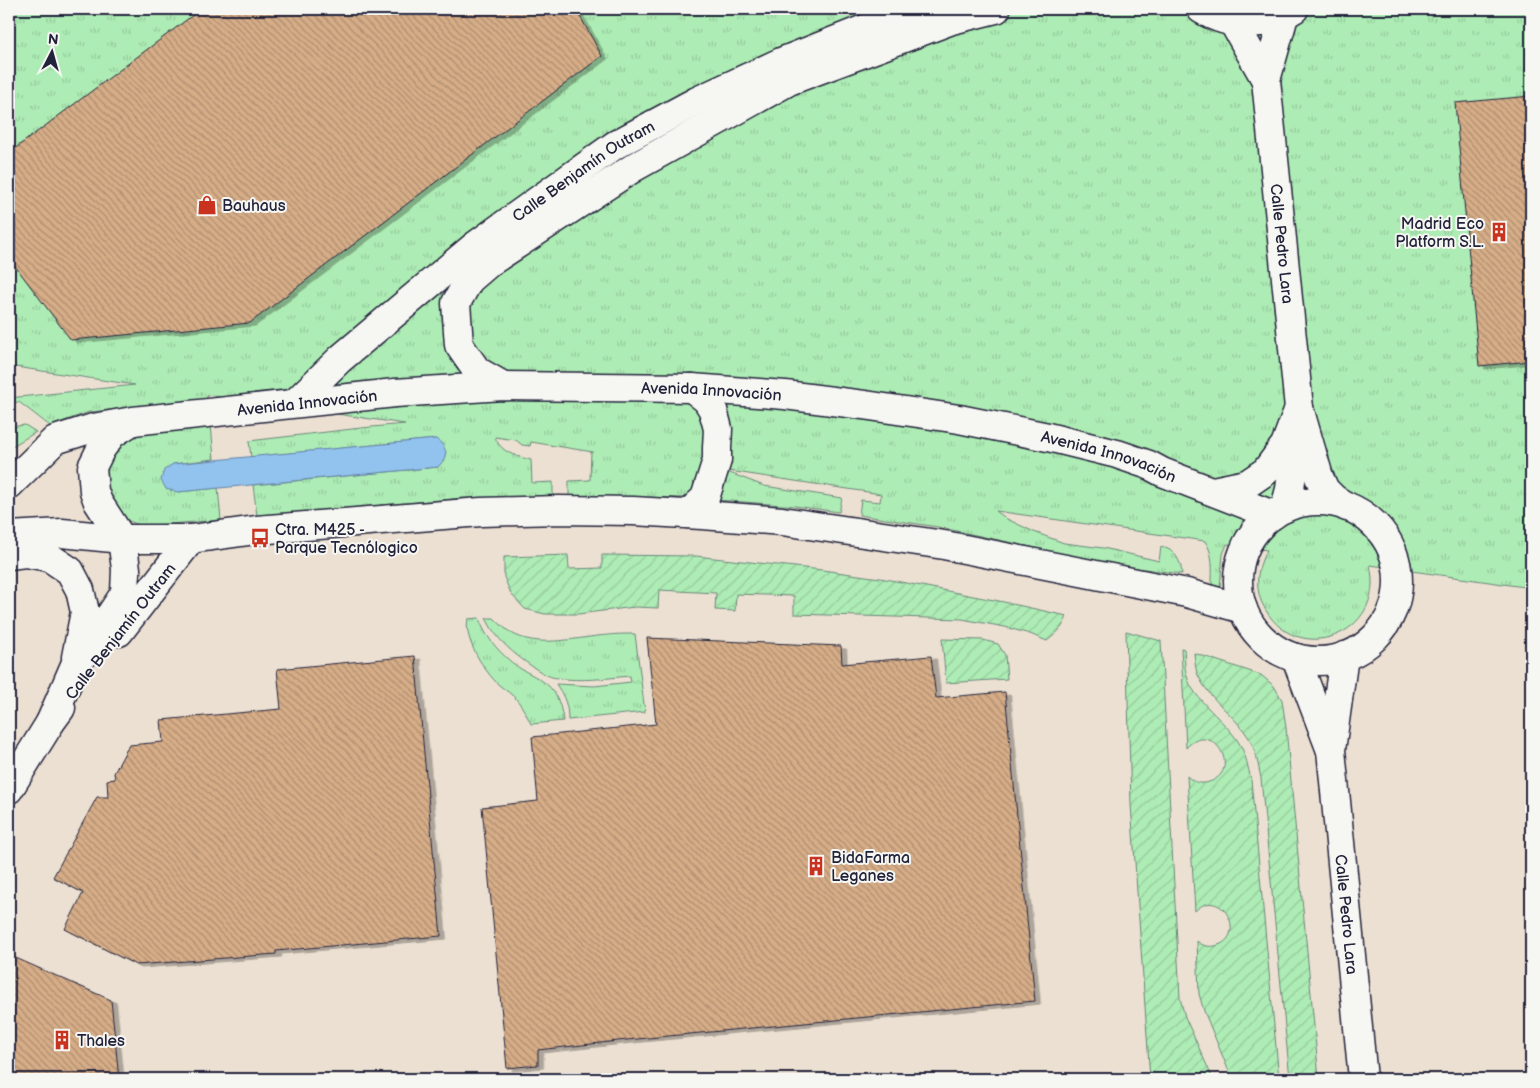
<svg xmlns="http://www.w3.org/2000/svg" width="1540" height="1088" viewBox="0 0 1540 1088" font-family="'Balsamiq Sans',sans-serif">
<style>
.grass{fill:url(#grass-tufts);stroke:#688778}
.garden{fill:url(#garden-furrows);stroke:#688778}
.water{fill:#92c3ee;stroke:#6583a6}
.building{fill:url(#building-back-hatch);stroke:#22223b;filter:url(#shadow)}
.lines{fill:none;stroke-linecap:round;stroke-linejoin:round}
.minor-casing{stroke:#22223b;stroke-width:31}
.minor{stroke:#f6f6f2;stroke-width:28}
.labels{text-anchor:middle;stroke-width:4;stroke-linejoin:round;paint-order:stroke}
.street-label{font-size:16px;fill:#22223b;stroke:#f6f6f2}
.poi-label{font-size:16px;fill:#22223b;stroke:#f6f6f2;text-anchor:start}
</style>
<defs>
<pattern id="grass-tufts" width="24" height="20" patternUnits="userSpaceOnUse" patternTransform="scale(1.25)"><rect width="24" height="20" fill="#adecb4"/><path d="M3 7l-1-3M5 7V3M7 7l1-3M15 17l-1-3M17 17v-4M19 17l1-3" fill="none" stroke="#95ca9c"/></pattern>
<pattern id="garden-furrows" width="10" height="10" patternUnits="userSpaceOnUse" patternTransform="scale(1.25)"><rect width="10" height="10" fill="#adecb4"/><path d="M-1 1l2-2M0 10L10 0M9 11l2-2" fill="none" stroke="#95ca9c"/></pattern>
<pattern id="building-back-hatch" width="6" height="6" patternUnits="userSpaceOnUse" patternTransform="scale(1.25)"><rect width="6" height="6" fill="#d6ad87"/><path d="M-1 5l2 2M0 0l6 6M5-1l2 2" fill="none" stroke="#ad8c70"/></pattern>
<filter id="shadow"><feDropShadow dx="5.5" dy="3" stdDeviation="0" flood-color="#0004"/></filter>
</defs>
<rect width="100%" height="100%" fill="#ece0d2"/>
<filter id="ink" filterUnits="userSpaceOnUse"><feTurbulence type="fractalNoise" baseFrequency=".02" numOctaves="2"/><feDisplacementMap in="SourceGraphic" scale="10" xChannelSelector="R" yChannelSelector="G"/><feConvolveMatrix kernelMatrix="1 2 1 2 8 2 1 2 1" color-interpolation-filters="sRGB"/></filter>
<g filter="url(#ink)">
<!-- grass -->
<g class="grass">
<path d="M 9,9 L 1531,9 L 1531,588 L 1370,565 C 1387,636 1294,669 1263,605 C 1256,592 1256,574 1262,560 C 1263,556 1266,553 1267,550 L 1227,544 L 1223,554 L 1220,587 L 1212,585 C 1212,570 1214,554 1205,541 L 996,511 L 1007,519 L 1034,532 L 1064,543 L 1103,548 L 1159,561 L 1161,547 C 1175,549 1181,561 1182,574 L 1115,565 L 938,527 L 859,515 L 861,500 L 880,502 L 881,494 L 722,470 L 764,486 L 842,498 L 839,512 L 795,506 L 693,498 L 569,496 L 569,481 L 590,480 L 591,452 L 593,452 L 531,442 L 530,446 L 522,445 L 516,440 L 495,437 C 501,453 516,456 531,460 L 532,483 L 553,482 L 553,496 L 464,498 L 257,516 L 253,485 L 438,467 L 436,439 L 251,457 L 249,441 L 361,428 L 405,424 L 207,395 L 207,400 L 89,412 L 50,426 L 19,402 L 9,403 L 9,398 L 135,385 L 9,366 Z"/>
<path d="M 211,424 L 214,459 L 173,464 L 178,492 L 218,488 L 221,520 L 142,526 L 129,521 L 118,512 L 105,490 L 105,476 L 109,460 L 118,445 L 135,434 Z"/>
<path d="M 25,425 L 36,432 L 9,448 L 9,427 Z"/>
<path d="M 479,618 C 485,638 504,658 521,669 C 532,675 546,681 553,691 C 559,699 562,711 563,721 L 531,724 C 527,716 523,707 517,700 C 512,694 505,690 499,685 C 485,672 463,639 468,619 Z"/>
<path d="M 486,618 L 494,618 C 500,624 507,631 515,635 C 543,648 578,637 608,635 C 617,634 626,634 635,634 L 645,712 L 568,720 C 568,705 565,698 556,684 L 594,686 L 631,682 L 630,676 C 606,678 582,682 557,678 C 548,677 541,672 533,667 C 514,654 496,640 486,618 Z"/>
</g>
<!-- garden -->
<g class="garden">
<path d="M 568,555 L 569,569 L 602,568 L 602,555 L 696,556 L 822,570 L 880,578 L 999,601 L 1067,616 C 1063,628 1057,633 1047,641 L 1030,634 L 1005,627 L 962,619 L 794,614 L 794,596 L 736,594 L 735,611 L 715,610 L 716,593 L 659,590 L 658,608 L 635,607 L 578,614 L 545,614 L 525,609 L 511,594 L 504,577 L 504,557 Z"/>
<path d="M 1126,631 L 1161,641 L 1180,998 L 1185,1017 L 1213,1079 L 1150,1079 L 1131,804 Z"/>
<path d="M 942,639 L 983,640 L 998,644 L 1005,655 L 1007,679 L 946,683 Z"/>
<path d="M 1181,648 L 1184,649 C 1185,658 1184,668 1187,676 C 1192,699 1227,722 1239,743 C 1246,754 1248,768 1251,780 L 1279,1079 L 1232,1079 L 1204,1011 L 1199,994 L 1197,941 C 1202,946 1209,947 1215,946 C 1250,938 1221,884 1195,911 L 1187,776 C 1193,782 1201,785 1209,782 C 1244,771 1212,718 1186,748 Z"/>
<path d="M 1194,653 L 1261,675 L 1274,686 L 1282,700 L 1286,728 L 1319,1079 L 1290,1079 L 1261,778 C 1258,765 1256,750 1249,738 C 1235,715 1209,700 1198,675 C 1195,669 1195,660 1194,653 Z"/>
</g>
<!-- water -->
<path class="water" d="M 436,439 L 443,445 L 446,452 L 444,460 L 438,467 L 178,492 L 166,489 L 161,480 L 164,470 L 173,464 Z"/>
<!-- building -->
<g class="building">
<path d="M 201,9 L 576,9 L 602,56 L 250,323 L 71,340 L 9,258 L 9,153 Z"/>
<path d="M 1531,96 L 1531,361 L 1479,366 L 1455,103 Z"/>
<path d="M 647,638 L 841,646 L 842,664 L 931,656 L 936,698 L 1005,692 L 1035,1001 L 627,1040 L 538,1050 L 538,1065 L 507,1068 L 482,807 L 538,801 L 532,737 L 656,724 Z"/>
<path d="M 415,656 L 441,936 L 276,951 L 276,954 L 136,965 L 65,929 L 83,893 L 53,877 L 97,797 L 108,797 L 107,780 L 115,779 L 114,773 L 129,745 L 163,742 L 161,720 L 281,709 L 277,669 Z"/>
<path d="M 9,955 L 111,1000 L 119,1079 L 9,1079 Z"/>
</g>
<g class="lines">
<defs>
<g id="minor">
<path d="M 1201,9 C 1230,27 1266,28 1294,9"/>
<path id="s1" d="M 1284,16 L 1266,80 L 1299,408 L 1319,477 L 1325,490 L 1334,499 L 1347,507"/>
<path d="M 1233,22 L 1266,80"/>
<path d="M 503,386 L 477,371 L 459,345 L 456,303 L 469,280 L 490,262 L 633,168 L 789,81 L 952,20 L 996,9"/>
<path id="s2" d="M 295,403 L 340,359 L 476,245 L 615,145 L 697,101 L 781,62 L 915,9"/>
<path id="s3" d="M 9,485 L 55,440 L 93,428 L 133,421 L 395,393 L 503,386 L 692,388 L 785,395 L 864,405 L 959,419 L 1048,437 L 1117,454 L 1149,465 L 1162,472 L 1273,515"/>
<path d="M 1213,491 L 1247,484 L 1266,471 L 1285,445 L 1299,408"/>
<circle cx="1318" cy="581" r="80"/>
<path d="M 1285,508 L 1290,489 L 1297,429"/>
<path d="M 688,514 L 705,498 L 717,460 L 717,448 L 718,429 L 713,410 L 707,400 L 692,388"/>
<path d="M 9,536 L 62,533 L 122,539 L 191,539 L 256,530 L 481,512 L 559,510 L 633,511 L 702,515 L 782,521 L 944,545 L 1187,593 L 1243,609"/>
<path d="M 9,555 L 25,553 L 49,557 L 70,571 L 80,590 L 85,612 L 76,657"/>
<path d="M 119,632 L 191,539"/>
<path id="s4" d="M 1344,656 L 1331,750 L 1363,1079"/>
<path d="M 1296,658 L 1330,748"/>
<path d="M 50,723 L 75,665 L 85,653 L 125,593 L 126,569 L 122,539 L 98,502 L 94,491 L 92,467 L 101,449 L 112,434 L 131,422"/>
<path d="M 9,789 L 50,723 L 61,708"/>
</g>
</defs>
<!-- minor casing -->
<use href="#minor" class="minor-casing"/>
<!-- minor -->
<use href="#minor" class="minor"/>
</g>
</g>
<!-- icons -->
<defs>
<symbol id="shop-bare" viewBox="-9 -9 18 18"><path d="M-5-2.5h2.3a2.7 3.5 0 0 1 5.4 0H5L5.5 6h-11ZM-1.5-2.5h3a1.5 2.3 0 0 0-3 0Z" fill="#c8321e" stroke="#f6f6f2" stroke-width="2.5" paint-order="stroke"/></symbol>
<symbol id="building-bare" viewBox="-9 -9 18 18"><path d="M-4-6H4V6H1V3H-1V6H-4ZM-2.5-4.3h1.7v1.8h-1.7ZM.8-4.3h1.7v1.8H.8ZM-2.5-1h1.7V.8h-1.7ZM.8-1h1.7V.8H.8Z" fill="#c8321e" stroke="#f6f6f2" stroke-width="2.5" paint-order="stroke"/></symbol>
<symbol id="bus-bare" viewBox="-9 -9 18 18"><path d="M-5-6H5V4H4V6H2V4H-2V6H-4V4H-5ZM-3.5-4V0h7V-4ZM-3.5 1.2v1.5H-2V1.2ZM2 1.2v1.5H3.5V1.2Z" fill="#c8321e" stroke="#f6f6f2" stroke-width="2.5" paint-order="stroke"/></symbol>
</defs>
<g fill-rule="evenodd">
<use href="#shop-bare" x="193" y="191" width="28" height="28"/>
<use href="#building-bare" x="1485" y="218" width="28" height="28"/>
<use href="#bus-bare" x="246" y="524" width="28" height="28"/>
<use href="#building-bare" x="802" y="852" width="28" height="28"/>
<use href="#building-bare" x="48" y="1026" width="28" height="28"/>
</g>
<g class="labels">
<!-- street labels -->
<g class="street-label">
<text dy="6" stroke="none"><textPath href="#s2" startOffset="371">Calle Benjamín Outram</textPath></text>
<text dy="6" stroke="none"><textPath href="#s1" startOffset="231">Calle Pedro Lara</textPath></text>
<text dy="6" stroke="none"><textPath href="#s3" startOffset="725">Avenida Innovación</textPath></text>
<text dy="6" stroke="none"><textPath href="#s3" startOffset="320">Avenida Innovación</textPath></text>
<text dy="6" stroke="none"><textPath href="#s3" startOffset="1129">Avenida Innovación</textPath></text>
<text transform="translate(120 631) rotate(-52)" y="6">Calle Benjamín Outram</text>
<text dy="6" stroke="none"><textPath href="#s4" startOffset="260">Calle Pedro Lara</textPath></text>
</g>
<!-- poi labels -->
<g class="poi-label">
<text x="222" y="211">Bauhaus</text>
<text x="1484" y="229" text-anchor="end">Madrid Eco<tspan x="1484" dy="18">Platform S.L.</tspan></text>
<text x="275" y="535">Ctra. M425 -<tspan x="275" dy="18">Parque Tecnólogico</tspan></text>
<text x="831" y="863">BidaFarma<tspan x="831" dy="18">Leganes</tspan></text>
<text x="77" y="1046">Thales</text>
</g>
</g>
<!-- margin -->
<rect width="1540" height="1088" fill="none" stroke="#f6f6f2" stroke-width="30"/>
<rect x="15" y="15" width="1510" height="1058" fill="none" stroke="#22223b" stroke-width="2" filter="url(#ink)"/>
<!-- north arrow -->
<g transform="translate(52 52) rotate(6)" stroke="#f6f6f2" stroke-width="4" paint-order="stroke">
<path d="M0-4L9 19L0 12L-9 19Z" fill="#22223b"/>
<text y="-8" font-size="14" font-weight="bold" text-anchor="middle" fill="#22223b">N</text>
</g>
</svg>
